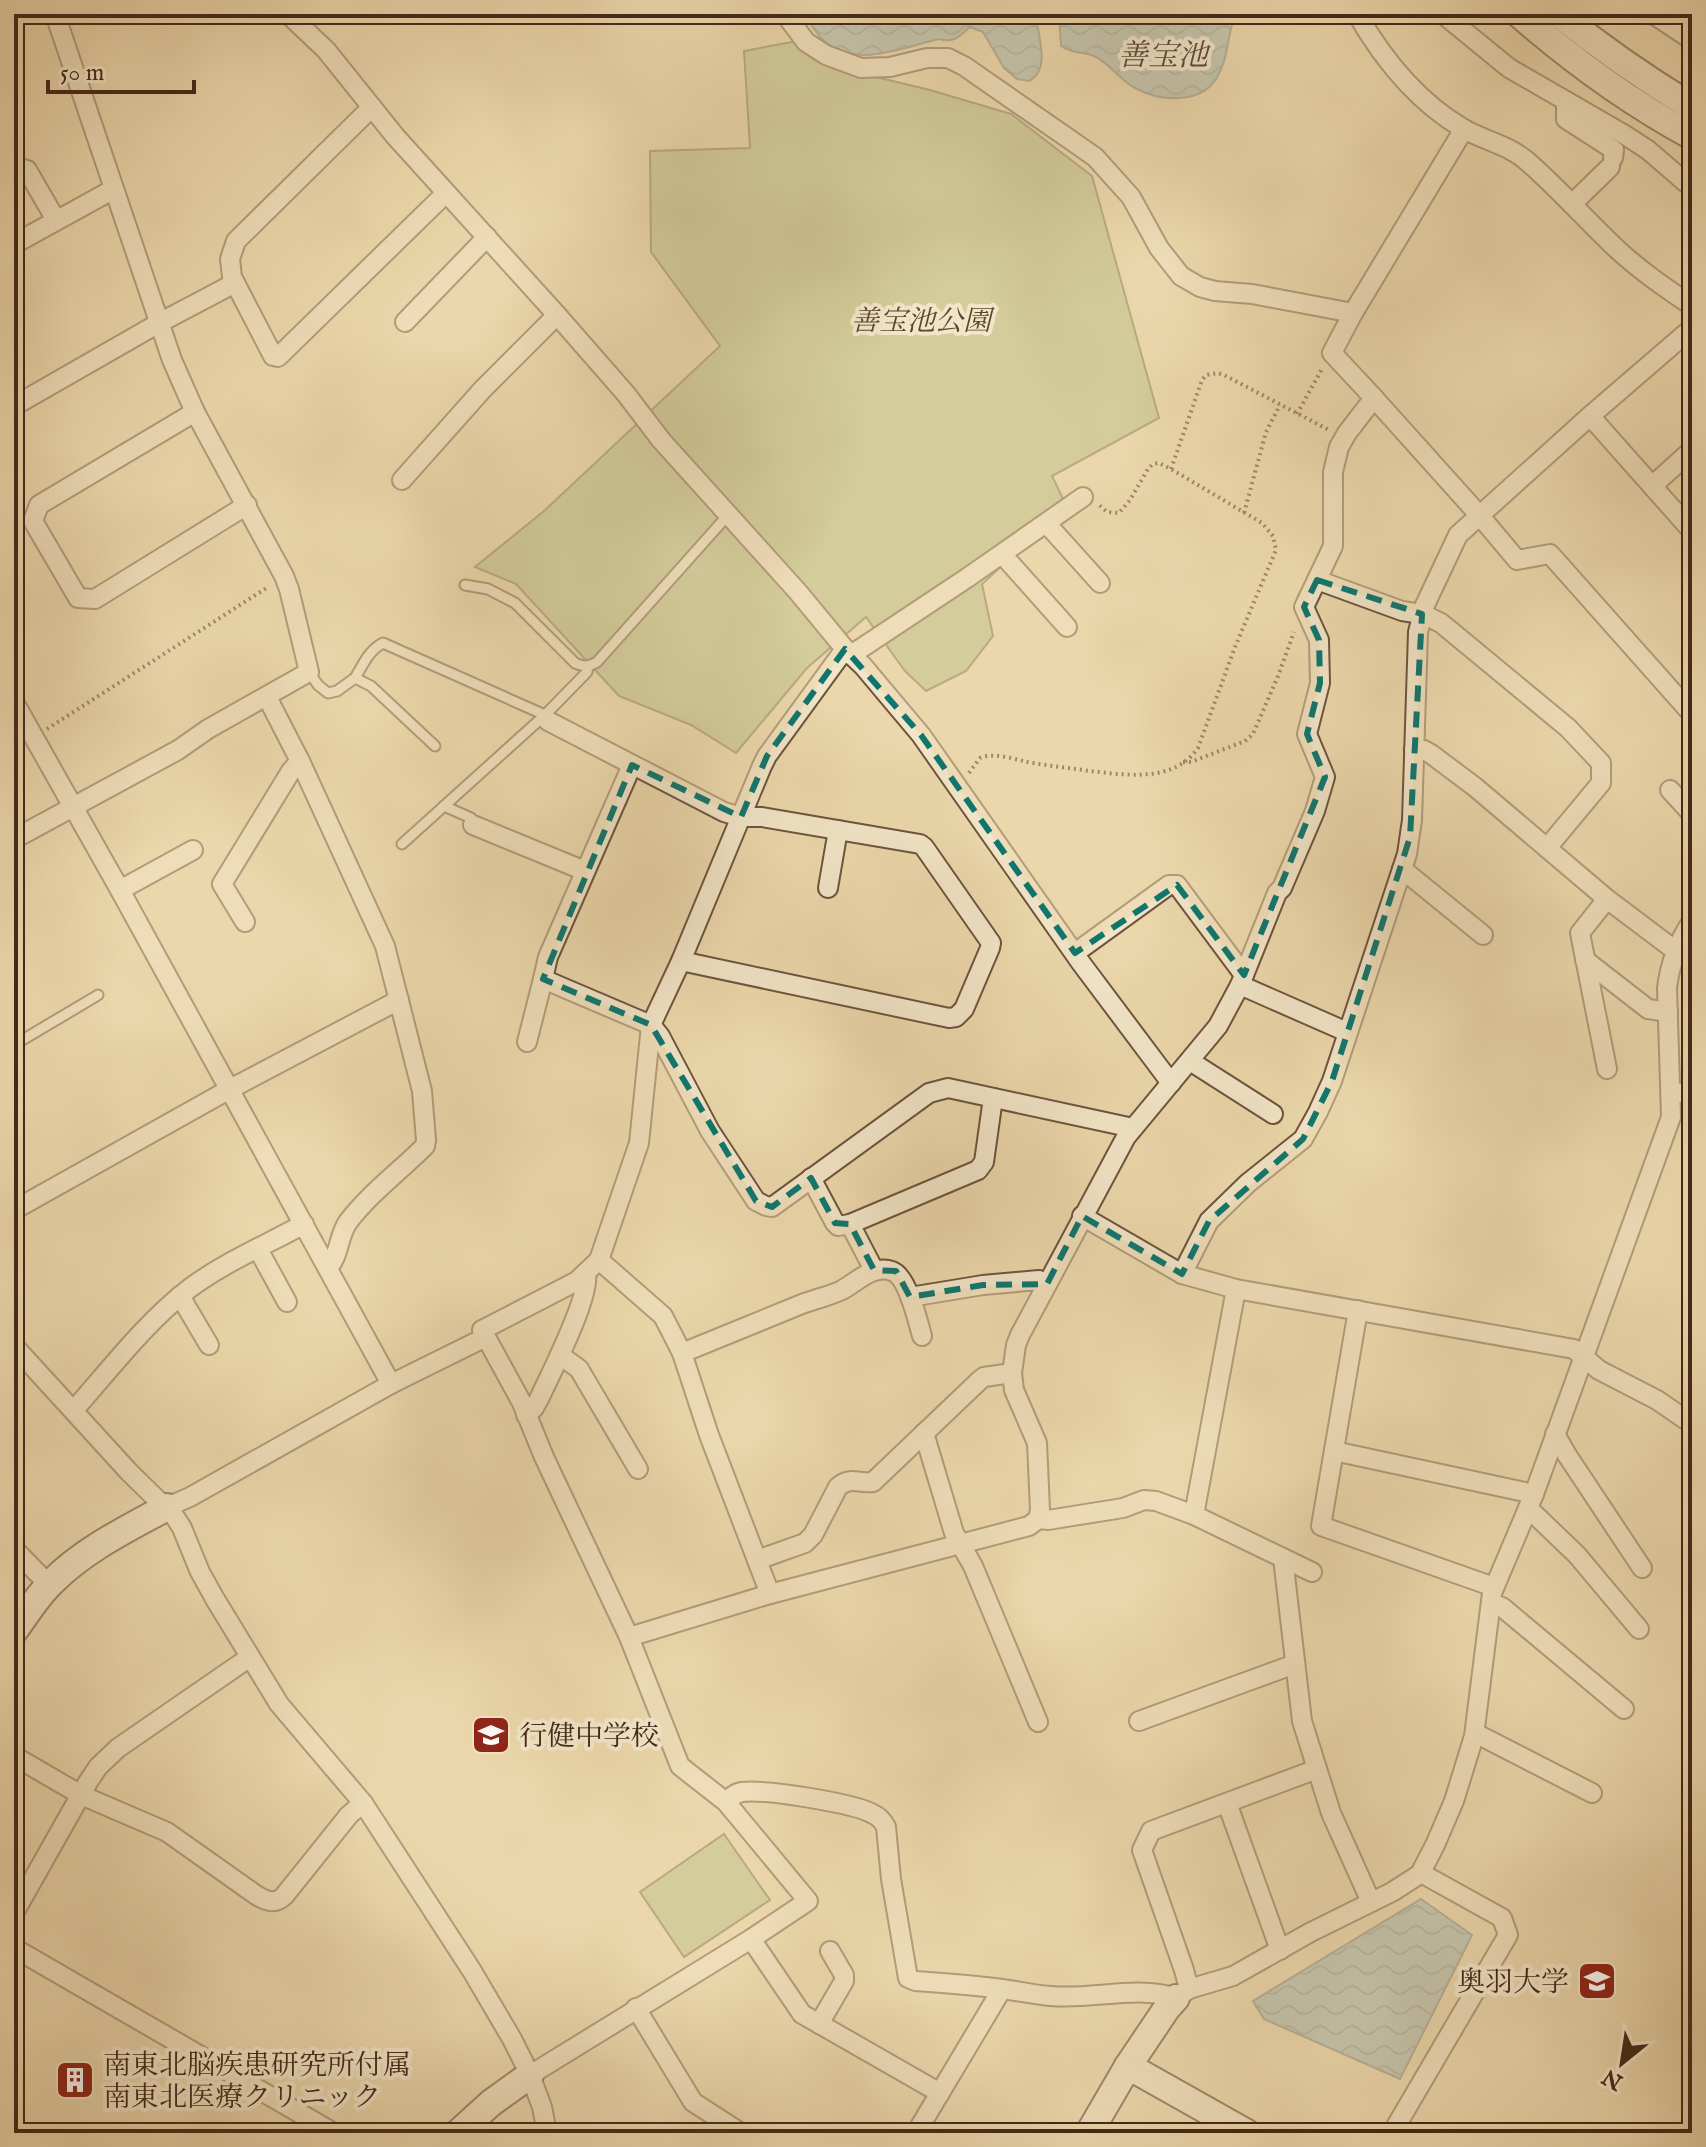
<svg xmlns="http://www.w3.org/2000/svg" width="1706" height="2147" viewBox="0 0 1706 2147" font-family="'IM FELL English','Noto Serif JP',serif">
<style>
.green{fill:#b8be88;stroke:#7e7350;stroke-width:2}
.water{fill:url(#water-waves);stroke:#7a7e77;stroke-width:2}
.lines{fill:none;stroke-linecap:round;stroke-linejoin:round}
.lane-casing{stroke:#6e543e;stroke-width:13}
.street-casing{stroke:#6e543e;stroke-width:22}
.secondary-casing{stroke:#442819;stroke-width:30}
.path{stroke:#442819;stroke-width:4;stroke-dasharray:2 4;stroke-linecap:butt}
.lane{stroke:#f2e5c8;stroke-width:9}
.street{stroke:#f2e5c8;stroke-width:18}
.secondary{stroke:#f2e5c8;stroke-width:26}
.marked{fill:none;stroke:#0f766e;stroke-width:6;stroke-dasharray:16 10;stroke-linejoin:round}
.labels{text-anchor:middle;stroke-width:8;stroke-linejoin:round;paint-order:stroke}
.park-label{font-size:28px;font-style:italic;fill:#5b462f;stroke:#f2e5c8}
.poi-label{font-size:28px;fill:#442819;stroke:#f2e5c8;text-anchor:start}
.water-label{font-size:30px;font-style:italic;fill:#5a4c40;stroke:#f2e5c8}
</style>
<defs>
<pattern id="water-waves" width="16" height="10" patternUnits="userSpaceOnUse" patternTransform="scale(2)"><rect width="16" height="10" fill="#9eb7b5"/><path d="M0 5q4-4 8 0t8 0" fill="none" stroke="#829592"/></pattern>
</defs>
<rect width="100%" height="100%" fill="#ebd7ab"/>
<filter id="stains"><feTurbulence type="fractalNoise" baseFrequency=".0025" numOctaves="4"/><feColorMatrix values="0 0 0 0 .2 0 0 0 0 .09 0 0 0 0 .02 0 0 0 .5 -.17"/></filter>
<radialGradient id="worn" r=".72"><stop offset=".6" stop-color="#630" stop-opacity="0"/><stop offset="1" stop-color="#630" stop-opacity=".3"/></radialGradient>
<!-- green -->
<g class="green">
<path d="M 797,41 L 847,70 L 930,90 L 1011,114 L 1092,176 L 1159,418 L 1052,476 L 1067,507 L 982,584 L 993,636 L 966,671 L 926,691 L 905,671 L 866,617 L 807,668 L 736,753 L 691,725 L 619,696 L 516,584 L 475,567 L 544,511 L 720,346 L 651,252 L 650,151 L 750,148 L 744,51 Z"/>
<path d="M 724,1834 L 770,1900 L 684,1957 L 640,1892 Z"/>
</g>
<!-- water -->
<g class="water">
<path d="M 803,14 L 1036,14 C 1037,36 1052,69 1029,81 L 1017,79 L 1004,68 L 983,32 L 970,27 C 959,37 954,43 939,39 C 903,47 853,70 823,40 C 815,32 810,22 803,14 Z"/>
<path d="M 1059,14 L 1236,14 C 1226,34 1230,57 1216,79 C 1199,105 1159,101 1135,88 C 1120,80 1111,65 1096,57 C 1082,50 1076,56 1061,46 Z"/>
<path d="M 1421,1899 L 1472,1935 L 1400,2079 L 1264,2019 L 1253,2001 Z"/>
</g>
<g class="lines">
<defs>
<g id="lane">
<path d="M 465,585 L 488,589 L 515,603 L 575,663 C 584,667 588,667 597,662 L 728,515"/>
<path d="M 309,672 L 318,685 L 328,693 L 337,691 L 355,678 L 371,686 L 435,746"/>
<path d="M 355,678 C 363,665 369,650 383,643 L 545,715"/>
<path d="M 444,806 L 471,818 L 474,823"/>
<path d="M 402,844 L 545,715 L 587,672 L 588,666"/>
<path d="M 14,1045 L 98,995"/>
</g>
<g id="street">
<path d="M 288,14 L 326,50 L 395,136 L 557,315 L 626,394 L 661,440 L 798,592 L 845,649 L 863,666 L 921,735 L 1081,963 L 1171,1083"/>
<path d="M 785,14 L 806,42 L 826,55 L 861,68 L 890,67 L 927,58 L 948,58 L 964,66 L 1095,157 L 1131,197 L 1159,248 L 1181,276 L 1200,287 L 1215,291 L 1252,294 L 1353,313"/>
<path d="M 1357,14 C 1383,59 1419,103 1464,129 C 1485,141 1509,145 1528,162 C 1560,190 1588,222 1619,251 C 1642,272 1667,289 1692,306"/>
<path d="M 1443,14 L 1509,68 L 1625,135 L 1648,150 L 1692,188"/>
<path d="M 1653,14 L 1692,40"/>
<path d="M 1566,101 L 1566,119 L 1614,150 L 1613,158"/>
<path d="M 372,107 L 236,241 L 230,259 L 232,277 L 273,356 L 278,357 L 446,193"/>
<path d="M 14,171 L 19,168 L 27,170 L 56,220"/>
<path d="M 1573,203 L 1610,167"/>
<path d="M 14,244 L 114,189"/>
<path d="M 405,322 L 487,237"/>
<path d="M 1374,398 L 1480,516 L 1517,560 L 1550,554 L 1692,714"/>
<path d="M 14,406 L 159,323 L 235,283"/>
<path d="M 195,412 L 39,505 L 33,521 L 78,598 L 95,599 L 247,505"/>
<path d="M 1590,416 L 1692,531"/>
<path d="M 402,480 L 483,389 L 557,315"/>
<path d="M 1652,486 L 1692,450"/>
<path d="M 1046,523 L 1100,583"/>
<path d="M 1002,554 L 1067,627"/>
<path d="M 1317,580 L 1402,611 L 1422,614 L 1441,623 L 1568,728 L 1601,763 L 1601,783 L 1547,848"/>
<path d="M 851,655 L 967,578 L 1083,497"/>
<path d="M 267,697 L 300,761 L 385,946 L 422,1091 L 426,1140 L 425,1146 C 400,1171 370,1193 348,1222 C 338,1236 340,1255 328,1268"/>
<path d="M 14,702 L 120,890 L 391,1384"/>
<path d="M 548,721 L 724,812 L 741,817 L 762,817 L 920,844 L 924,847 L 991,943 L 990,948 L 964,1009 L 956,1017 L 949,1018 L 681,961"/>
<path d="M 1414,750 L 1424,750 L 1431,754 L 1475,787 L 1607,899 L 1676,951"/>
<path d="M 632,765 L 548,957 L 543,979 L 651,1025 L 660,1036 L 710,1131 L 756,1201 L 766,1206 L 772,1207 L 929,1093 L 948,1088 L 1133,1128"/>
<path d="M 1670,790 L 1692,814"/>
<path d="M 473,825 L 585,871"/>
<path d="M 14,839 L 178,750 L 208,729 L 309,672 L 289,589 L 284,576 L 195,412 L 172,360 L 55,14"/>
<path d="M 1402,869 L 1483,935"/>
<path d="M 828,888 L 838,830"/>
<path d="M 120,890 L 193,850"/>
<path d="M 1607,899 L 1580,933 L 1607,1069"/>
<path d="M 245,922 L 222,884 L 291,771 L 300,761"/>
<path d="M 1075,953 L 1169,885 L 1177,885 L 1244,975"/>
<path d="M 1585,960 L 1648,1009 L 1668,1012"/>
<path d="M 1240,985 L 1347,1032"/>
<path d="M 527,1042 L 543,979"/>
<path d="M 1190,1061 L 1273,1114"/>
<path d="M 1671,1094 L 1692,1091"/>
<path d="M 811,1178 L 835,1223 L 838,1226 L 850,1224 L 874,1270"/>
<path d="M 14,1210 L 230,1089 L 399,1000"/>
<path d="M 1082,1216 L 1182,1274 L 1236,1289 L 1574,1349 L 1599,1370 L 1657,1400 L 1692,1424"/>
<path d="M 850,1224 L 978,1170 L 984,1162 L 993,1098"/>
<path d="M 258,1249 L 287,1302"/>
<path d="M 599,1260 L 663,1316 L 682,1353 L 709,1435 L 770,1594"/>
<path d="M 1182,1274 L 1209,1221 L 1248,1183 L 1303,1139 L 1318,1112 L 1332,1081 L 1407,854 L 1412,820 L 1418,632 L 1425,605 L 1458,535 L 1590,416 L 1692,328"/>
<path d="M 180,1296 L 209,1345"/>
<path d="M 910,1297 L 983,1285 L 1039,1280 L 1047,1284"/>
<path d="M 1358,1310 L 1321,1526 L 1494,1587"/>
<path d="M 14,1346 L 129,1472 L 175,1517 L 182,1528 L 200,1572 L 215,1599 L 279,1704 L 363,1803 L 472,1971 L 512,2039 L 530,2075 L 542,2107 L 547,2133"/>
<path d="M 682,1353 C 722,1337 762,1320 802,1304 C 815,1299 830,1296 842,1290 C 857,1282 873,1264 892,1271 C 907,1276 918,1321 922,1336"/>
<path d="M 560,1355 L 579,1369 L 638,1469"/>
<path d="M 74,1410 C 111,1368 146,1322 190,1288 C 225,1262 266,1245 304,1224"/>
<path d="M 526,1415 L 534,1408 L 539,1399 C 550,1375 591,1296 586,1273"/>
<path d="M 924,1433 L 954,1533 L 973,1566 L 1038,1722"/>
<path d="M 1555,1434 L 1567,1455 L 1642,1568"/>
<path d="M 1334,1451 L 1534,1494"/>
<path d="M 167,1507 L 190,1497 L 391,1384 L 484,1338"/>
<path d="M 1528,1508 L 1577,1555 L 1639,1629"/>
<path d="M 1194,1515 L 1236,1289"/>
<path d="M 1038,1519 L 1048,1520 L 1123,1508 L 1144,1500 L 1156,1501 L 1194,1515 L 1312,1572"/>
<path d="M 14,1549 L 49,1585"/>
<path d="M 1283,1558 L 1302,1721 L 1331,1813 L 1371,1902"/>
<path d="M 757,1560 L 805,1543 L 813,1535 L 838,1487 C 850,1476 859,1484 873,1482 L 980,1380 L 984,1377 L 1012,1373"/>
<path d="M 1491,1603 L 1502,1607 L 1624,1709"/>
<path d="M 629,1637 L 770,1594 L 1029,1526 L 1038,1519 L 1040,1510 L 1037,1443 L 1014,1390 L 1012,1373 L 1016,1345 L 1020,1335 L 1126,1137 L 1218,1026 L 1240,985 L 1277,893 L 1282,888 L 1315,811 L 1325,777 L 1307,734 L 1320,683 L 1319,640 L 1304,607 L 1333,546 L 1333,472 L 1339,447 L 1347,433 L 1374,398 L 1332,353 L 1353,313 L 1464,129"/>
<path d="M 1139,1721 L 1295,1664"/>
<path d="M 1475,1733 L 1592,1793"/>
<path d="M 14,1756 L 81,1795 L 167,1832 L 256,1895 C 266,1901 275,1905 284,1896 L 349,1815 L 363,1803"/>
<path d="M 726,1802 C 731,1797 735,1793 742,1792 C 764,1789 854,1803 873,1814 C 880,1817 883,1821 886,1827 L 891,1879 L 908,1978 L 915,1981 C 944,1983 973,1985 1002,1989 C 1018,1991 1035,1995 1051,1996 C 1093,2000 1135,1985 1176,1998 L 1189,1989 L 1233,1976 L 1311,1932 L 1392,1892 L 1420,1874 L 1435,1845 L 1454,1801 L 1474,1736 L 1492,1593 L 1534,1494 L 1671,1117 L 1667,988 C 1670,963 1678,942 1692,921"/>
<path d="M 1227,1803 L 1280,1950"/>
<path d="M 14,1913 L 88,1782 L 98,1767 L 118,1748 L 250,1657"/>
<path d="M 751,1939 L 802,2014 L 940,2093"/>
<path d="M 14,1948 L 334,2133"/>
<path d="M 1189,1989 L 1184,1970 L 1142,1850 L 1151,1831 L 1317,1769"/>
<path d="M 636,2008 L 693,2102 L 741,2133"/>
<path d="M 819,2024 L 844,1981 L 844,1975 L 830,1951"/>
<path d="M 530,2075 L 751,1939 L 808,1901 L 726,1802 L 680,1766 L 629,1637 L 544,1457 L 522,1403 L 482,1330 L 577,1281 L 599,1260 L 639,1143 L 651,1025 L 681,961 L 762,766 L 767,756 L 845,649"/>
<path d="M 916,2133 L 1002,1989"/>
<path d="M 1392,2133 L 1508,1935 L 1502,1918 L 1421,1873"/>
</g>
<g id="secondary">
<path d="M 1519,14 C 1572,60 1631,103 1692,136"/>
<path d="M 1559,14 C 1601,48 1646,79 1692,107"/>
<path d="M 14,1631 C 26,1615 37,1596 52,1582 C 85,1549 127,1529 167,1507"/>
<path d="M 1128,2066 L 1247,2133"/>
<path d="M 458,2133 L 491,2103 L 530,2075"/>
<path d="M 1089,2133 L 1128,2066 L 1167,2008 L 1176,1998"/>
</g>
</defs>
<!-- lane casing -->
<use href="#lane" class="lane-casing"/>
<!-- street casing -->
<use href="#street" class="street-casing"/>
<!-- secondary casing -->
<use href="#secondary" class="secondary-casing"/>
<!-- path -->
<g class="path">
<path d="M 1297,414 L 1323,367"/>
<path d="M 1171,469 L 1202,380 L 1206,375 L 1218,373 L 1224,375 L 1329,430"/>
<path d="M 1244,513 L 1266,432 L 1280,405"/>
<path d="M 47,729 L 268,587"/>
<path d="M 1183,762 L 1191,762 L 1245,741 L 1253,734 L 1278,676 L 1294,632"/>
<path d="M 969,773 L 980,758 C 995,752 1013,759 1028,762 C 1049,766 1069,768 1090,771 C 1126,775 1174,783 1198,748 L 1235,647 L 1276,550 L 1273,536 L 1262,523 L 1171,469 L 1159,463 L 1153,464 L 1148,469 L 1130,500 L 1119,513 L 1107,512 L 1097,503"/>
</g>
<!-- lane -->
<use href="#lane" class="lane"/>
<!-- street -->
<use href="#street" class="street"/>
<!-- secondary -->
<use href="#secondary" class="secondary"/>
</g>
<!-- marked area -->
<path d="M0 0H1706V2147H0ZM 1317,580 L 1422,614 L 1410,837 L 1332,1081 L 1303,1139 L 1209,1221 L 1182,1274 L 1082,1216 L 1047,1284 L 983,1285 L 910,1297 L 896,1271 L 874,1270 L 850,1224 L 835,1223 L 811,1178 L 772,1207 L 756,1201 L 651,1025 L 543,979 L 632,765 L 741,817 L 767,756 L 845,649 L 921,735 L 1075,953 L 1177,885 L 1244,975 L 1325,777 L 1307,734 L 1320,683 L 1319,640 L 1304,607 Z" fill="#ebd7ab" fill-opacity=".55" fill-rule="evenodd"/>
<path class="marked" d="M 1317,580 L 1422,614 L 1410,837 L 1332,1081 L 1303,1139 L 1209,1221 L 1182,1274 L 1082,1216 L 1047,1284 L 983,1285 L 910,1297 L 896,1271 L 874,1270 L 850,1224 L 835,1223 L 811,1178 L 772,1207 L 756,1201 L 651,1025 L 543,979 L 632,765 L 741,817 L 767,756 L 845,649 L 921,735 L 1075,953 L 1177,885 L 1244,975 L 1325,777 L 1307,734 L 1320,683 L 1319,640 L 1304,607 Z"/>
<!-- icons -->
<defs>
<symbol id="school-square" viewBox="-11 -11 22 22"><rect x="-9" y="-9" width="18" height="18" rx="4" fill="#8f2418" stroke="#f2e5c8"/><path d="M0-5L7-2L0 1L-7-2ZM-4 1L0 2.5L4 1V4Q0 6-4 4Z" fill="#fff"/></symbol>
<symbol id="university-square" viewBox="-11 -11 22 22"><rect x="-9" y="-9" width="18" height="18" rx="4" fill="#8f2418" stroke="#f2e5c8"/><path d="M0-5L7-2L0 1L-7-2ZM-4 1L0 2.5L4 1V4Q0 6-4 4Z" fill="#fff"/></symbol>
<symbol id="building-square" viewBox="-11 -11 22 22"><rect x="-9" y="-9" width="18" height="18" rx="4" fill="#8f2418" stroke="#f2e5c8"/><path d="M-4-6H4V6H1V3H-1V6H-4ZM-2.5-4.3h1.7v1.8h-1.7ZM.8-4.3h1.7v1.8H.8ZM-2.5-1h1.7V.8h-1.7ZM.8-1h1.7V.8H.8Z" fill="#fff"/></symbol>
</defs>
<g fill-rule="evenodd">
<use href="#school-square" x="469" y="1713" width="44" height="44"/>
<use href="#university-square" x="1575" y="1959" width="44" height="44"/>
<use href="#building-square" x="53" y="2058" width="44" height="44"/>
</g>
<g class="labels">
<!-- park labels -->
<g class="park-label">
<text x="921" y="330">善宝池公園</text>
</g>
<!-- poi labels -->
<g class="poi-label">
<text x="519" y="1745">行健中学校</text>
<text x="1569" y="1991" text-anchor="end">奥羽大学</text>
<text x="103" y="2074">南東北脳疾患研究所付属<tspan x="103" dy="32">南東北医療クリニック</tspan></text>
</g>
<!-- water labels -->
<g class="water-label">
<text x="1163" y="65">善宝池</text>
</g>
</g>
<!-- margin -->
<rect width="1706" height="2147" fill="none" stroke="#ebd7ab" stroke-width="48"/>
<rect x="16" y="16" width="1674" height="2115" fill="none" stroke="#442819" stroke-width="4"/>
<rect x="24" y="24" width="1658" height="2099" fill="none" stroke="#442819" stroke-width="2"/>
<!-- north arrow -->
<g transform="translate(1622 2063) rotate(210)" stroke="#f2e5c8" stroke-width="6" paint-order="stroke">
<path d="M0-6L14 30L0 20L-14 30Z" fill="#442819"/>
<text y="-12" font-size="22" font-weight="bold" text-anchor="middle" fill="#442819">N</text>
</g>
<!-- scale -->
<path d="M48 80v12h146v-12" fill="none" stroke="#442819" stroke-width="4"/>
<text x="60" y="80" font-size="24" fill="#442819" stroke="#f2e5c8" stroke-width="6" paint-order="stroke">50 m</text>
<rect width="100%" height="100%" filter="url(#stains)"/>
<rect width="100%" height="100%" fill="url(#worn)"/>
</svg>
